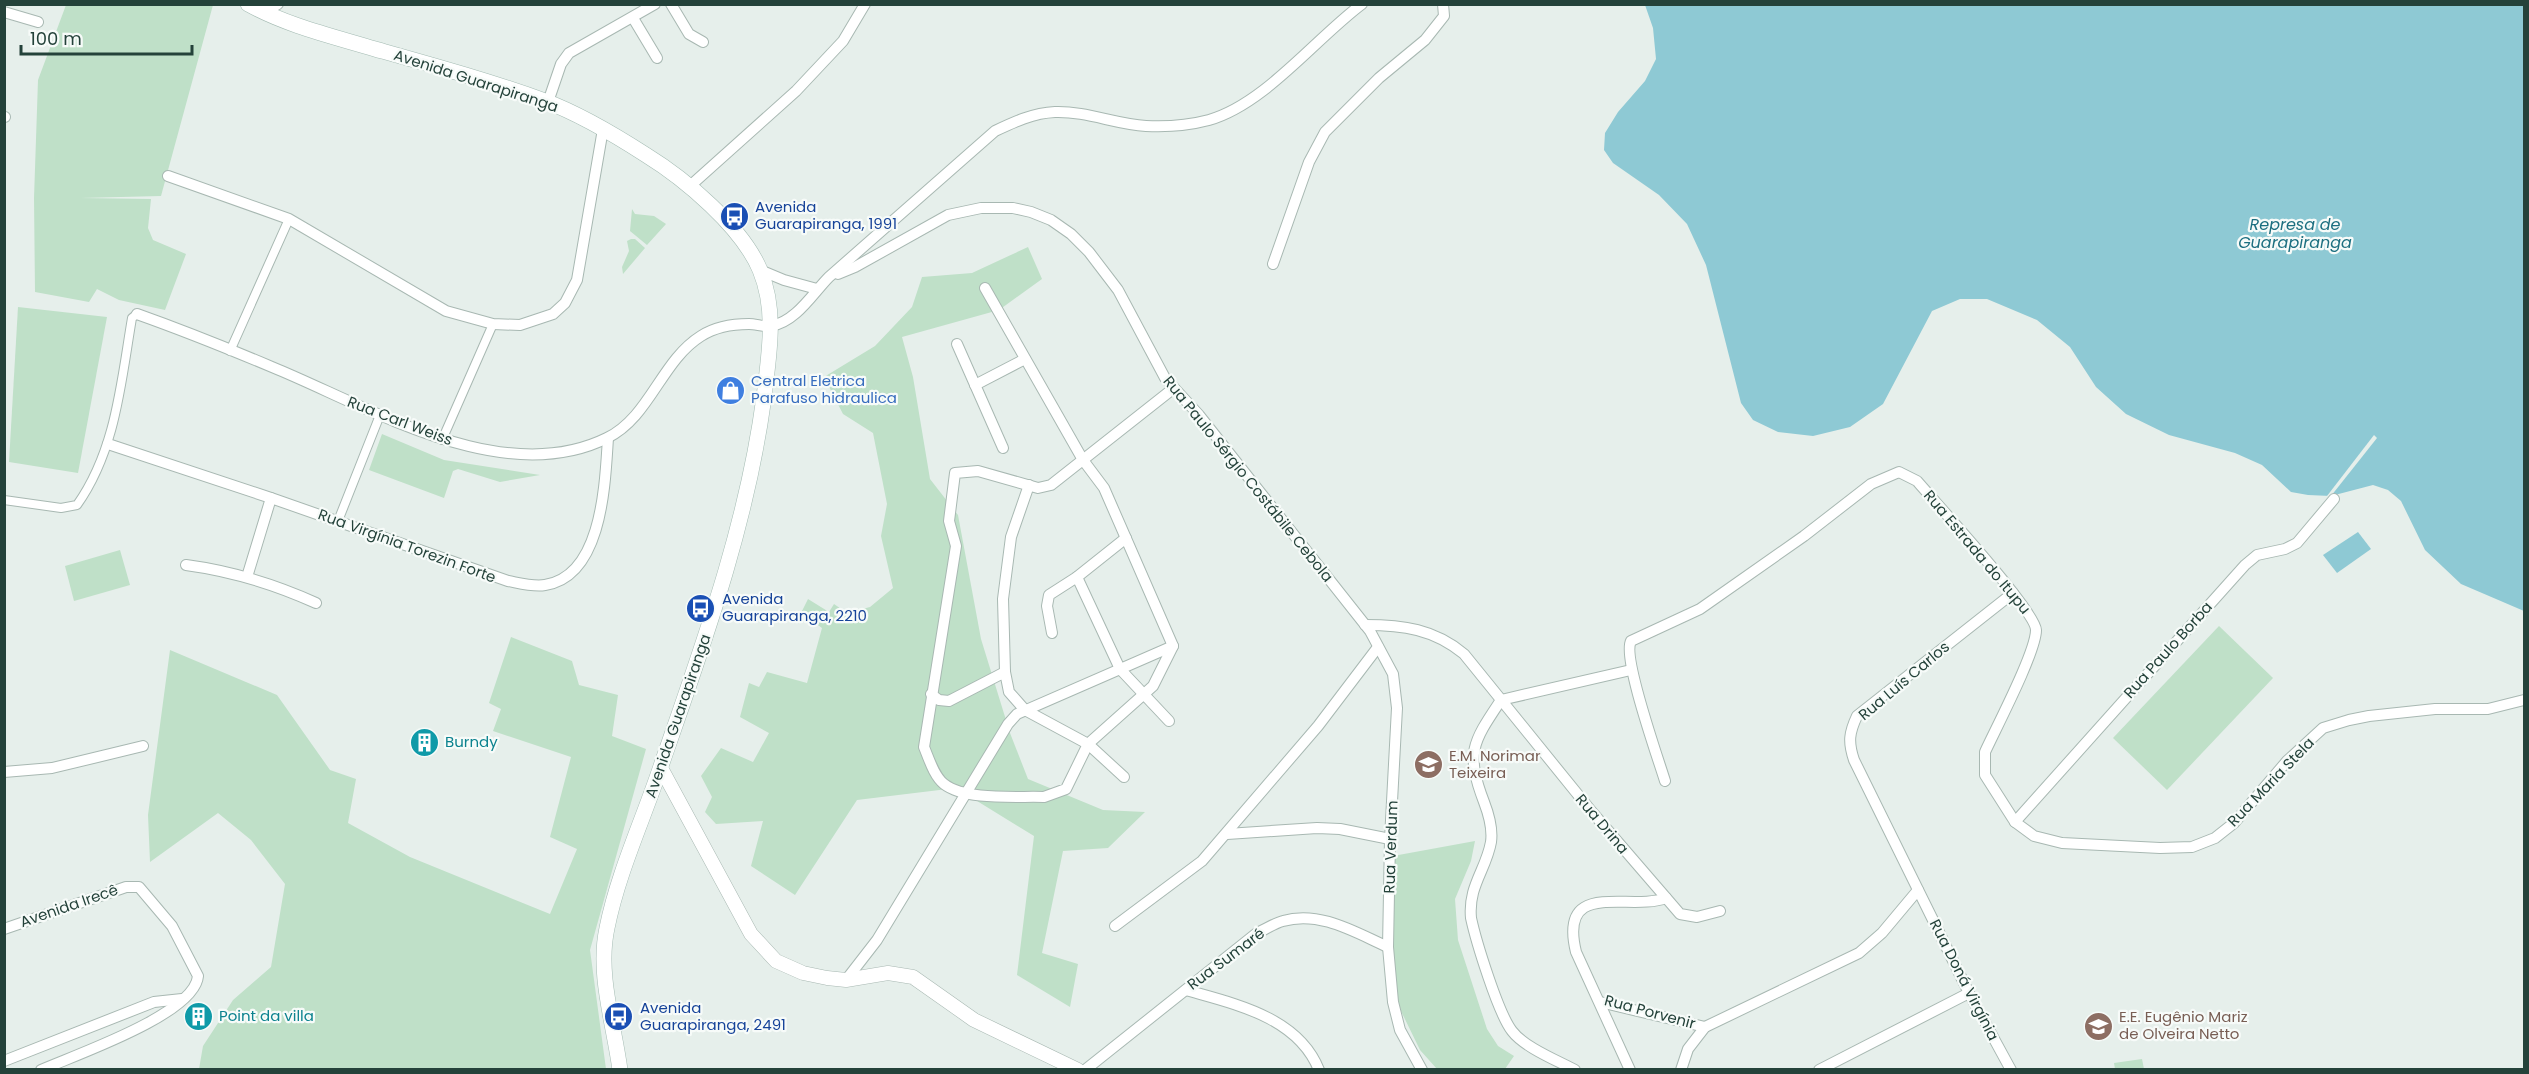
<svg xmlns="http://www.w3.org/2000/svg" width="2529" height="1074" viewBox="0 0 2529 1074" font-family="Poppins,sans-serif">
<style>
.green{fill:#bfe0c8}
.water{fill:#8ec9d4}
.pier{fill:#e6efeb}
.lines{fill:none;stroke-linecap:round;stroke-linejoin:round}
.pedestrian-casing{stroke:#a8b8b2;stroke-width:10}
.minor-casing{stroke:#a8b8b2;stroke-width:12}
.tertiary-casing{stroke:#a8b8b2;stroke-width:15}
.secondary-casing{stroke:#a4bbb3;stroke-width:16}
.pedestrian{stroke:#fff;stroke-width:8}
.minor{stroke:#fff;stroke-width:10}
.tertiary{stroke:#fff;stroke-width:14}
.secondary{stroke:#fff;stroke-width:15}
.labels{text-anchor:middle;stroke-width:4.5;stroke-linejoin:round;paint-order:stroke}
.street-label{font-size:15px;fill:#24423a;stroke:#f7fbf9}
.transit-label{font-size:15px;fill:#164399;stroke:#f7fbf9;text-anchor:start}
.shop-label{font-size:15px;fill:#366cbe;stroke:#f7fbf9;text-anchor:start}
.culture-label{font-size:15px;fill:#0d838f;stroke:#f7fbf9;text-anchor:start}
.education-label{font-size:15px;fill:#785e54;stroke:#f7fbf9;text-anchor:start}
.water-label{font-size:16px;font-style:italic;fill:#1c6f80;stroke:#f7fbf9}
</style>
<rect width="100%" height="100%" fill="#e6efeb"/>
<!-- green -->
<g class="green">
<path d="M 66,5 L 213,5 L 161,196 L 81,198 L 151,199 L 148,228 L 153,240 L 186,254 L 165,310 L 119,300 L 97,289 L 89,302 L 35,292 L 34,198 L 38,80 Z"/>
<path d="M 632,209 L 635,214 L 654,216 L 666,224 L 647,245 L 630,231 Z"/>
<path d="M 631,239 L 635,239 L 645,248 L 623,274 L 622,267 L 629,251 L 627,241 Z"/>
<path d="M 1028,247 L 1042,279 L 999,310 L 902,337 L 913,377 L 930,479 L 958,515 L 981,639 L 1010,733 L 1028,779 L 1103,810 L 1145,812 L 1108,848 L 1063,851 L 1042,953 L 1078,964 L 1070,1007 L 1017,975 L 1034,836 L 956,788 L 857,800 L 795,895 L 751,866 L 763,821 L 716,824 L 705,812 L 712,797 L 701,776 L 721,748 L 753,762 L 769,733 L 740,717 L 749,683 L 759,687 L 767,672 L 807,683 L 822,628 L 801,613 L 808,599 L 829,612 L 834,604 L 847,613 L 870,607 L 893,588 L 881,536 L 887,504 L 873,433 L 843,414 L 824,377 L 875,346 L 912,307 L 922,277 L 972,273 Z"/>
<path d="M 18,307 L 107,317 L 78,473 L 9,462 Z"/>
<path d="M 382,434 L 444,460 L 540,475 L 500,482 L 458,469 L 453,471 L 444,498 L 369,470 Z"/>
<path d="M 120,550 L 130,585 L 74,601 L 65,566 Z"/>
<path d="M 2219,626 L 2273,678 L 2167,790 L 2113,738 Z"/>
<path d="M 511,637 L 572,661 L 579,685 L 618,695 L 612,736 L 646,749 L 590,950 L 606,1069 L 199,1069 L 203,1046 L 233,1000 L 271,967 L 285,884 L 251,840 L 218,813 L 150,862 L 148,815 L 170,650 L 277,695 L 330,770 L 356,779 L 348,823 L 410,857 L 550,914 L 577,849 L 550,837 L 571,757 L 493,731 L 501,709 L 489,703 Z"/>
<path d="M 1475,841 L 1471,861 L 1455,899 L 1458,940 L 1487,1029 L 1498,1046 L 1514,1056 L 1505,1069 L 1437,1069 L 1420,1050 L 1401,1011 L 1393,983 L 1393,856 Z"/>
<path d="M 2142,1059 L 2144,1069 L 2115,1069 L 2114,1063 Z"/>
</g>
<!-- water -->
<g class="water">
<path d="M 1645,5 L 2524,5 L 2524,611 L 2461,584 L 2425,550 L 2401,501 L 2388,490 L 2373,485 L 2331,496 L 2308,495 L 2291,492 L 2262,465 L 2235,453 L 2169,435 L 2126,414 L 2096,387 L 2070,347 L 2037,320 L 1987,299 L 1960,299 L 1932,311 L 1883,404 L 1850,427 L 1813,436 L 1778,432 L 1753,420 L 1741,403 L 1706,265 L 1687,224 L 1659,195 L 1613,163 L 1604,150 L 1605,133 L 1618,112 L 1645,81 L 1656,59 L 1653,28 Z"/>
<path d="M 2358,532 L 2371,549 L 2337,573 L 2323,555 Z"/>
</g>
<!-- pier -->
<path class="pier" d="M 2374,435 L 2377,438 L 2331,496 L 2327,496 Z"/>
<g class="lines">
<defs>
<g id="pedestrian">
<path d="M 230,351 L 289,219"/>
<path d="M 442,440 L 493,324"/>
<path d="M 4,500 L 61,508 L 77,505 C 116,450 121,382 132,318 L 137,314"/>
<path d="M 338,521 L 380,415"/>
</g>
<g id="minor">
<path d="M 671,4 L 689,34 L 703,42"/>
<path d="M 4,12 L 38,22"/>
<path d="M 264,13 L 278,4"/>
<path d="M 633,18 L 657,58"/>
<path d="M 548,102 L 561,64 L 569,53 L 655,4"/>
<path d="M 4,117 L 5,117"/>
<path d="M 168,176 L 289,219 L 446,311 L 493,324 L 520,325 L 553,314 L 565,303 L 577,280 L 603,129"/>
<path d="M 690,186 L 796,91 L 843,41 L 865,4"/>
<path d="M 1273,264 L 1309,162 L 1325,132 L 1379,78 L 1425,40 L 1444,16 L 1443,4"/>
<path d="M 760,270 L 784,280 L 817,289"/>
<path d="M 838,274 L 855,267 L 948,215 L 981,208 L 1013,208 L 1031,212 L 1051,220 L 1071,234 L 1089,252 L 1118,290 L 1165,378 L 1199,415 L 1370,631 L 1393,674 L 1397,708 L 1390,839 L 1388,947 L 1393,1002 L 1400,1030 L 1422,1070"/>
<path d="M 137,314 C 182,330 227,348 272,367 C 368,406 502,490 607,438 C 650,417 661,361 701,336 C 715,327 732,324 749,324 C 756,324 764,327 771,326 C 796,322 813,293 829,277 L 995,131 C 1014,122 1033,113 1055,112 C 1086,111 1115,124 1146,126 C 1165,127 1190,125 1209,120 C 1265,104 1315,39 1362,4"/>
<path d="M 957,344 L 1003,448"/>
<path d="M 975,385 L 1025,359"/>
<path d="M 108,444 L 271,498 L 508,581 C 519,583 533,587 545,585 C 603,576 605,482 608,438"/>
<path d="M 186,565 C 231,571 274,584 316,603"/>
<path d="M 247,577 L 271,498"/>
<path d="M 1077,577 L 1120,669 L 1169,721"/>
<path d="M 1365,625 C 1403,625 1434,629 1464,654 L 1592,812 L 1680,914 L 1697,917 L 1720,911"/>
<path d="M 1052,633 L 1047,606 L 1049,595 L 1077,577 L 1126,538"/>
<path d="M 1173,646 L 1153,686 L 1088,744 L 1066,789 L 1044,797 C 1017,796 966,801 944,784 C 934,776 929,759 924,747 L 956,546 L 949,521 L 955,473 L 978,471 L 1038,488 L 1051,485 L 1174,388"/>
<path d="M 1005,672 L 1003,599 L 1011,537 L 1029,485"/>
<path d="M 931,694 L 939,700 L 949,701 L 1005,672 L 1009,692 L 1025,710 L 1088,744 L 1124,777"/>
<path d="M 1501,700 C 1473,742 1465,752 1484,802 C 1489,815 1493,828 1491,842 C 1486,870 1468,886 1471,918 C 1476,941 1498,1013 1512,1031 C 1524,1047 1556,1060 1575,1070"/>
<path d="M 1501,700 L 1631,670"/>
<path d="M 4,772 L 52,768 L 143,746"/>
<path d="M 1665,781 C 1658,758 1622,657 1631,641 L 1700,609 L 1804,536 L 1871,484 L 1899,472 L 1917,481 C 1935,502 2036,612 2036,630 C 2036,652 1996,728 1985,752 L 1985,775 L 2015,822 L 2034,836 L 2062,843 L 2160,848 L 2192,847 L 2215,838 L 2234,823 L 2287,761 L 2323,728 L 2349,720 L 2369,716 L 2435,709 L 2488,709 L 2524,700"/>
<path d="M 2015,822 L 2245,565 L 2257,555 L 2285,549 L 2297,543 L 2334,499"/>
<path d="M 1227,834 L 1317,828 L 1340,829 L 1390,839"/>
<path d="M 1115,926 L 1202,861 L 1318,726 L 1378,647"/>
<path d="M 4,929 L 126,887 L 139,887 L 172,926 L 198,976 C 195,1014 75,1055 41,1070"/>
<path d="M 846,980 L 877,940 L 1008,724 L 1017,714 L 1173,646 L 1104,488 L 1083,460 L 985,288"/>
<path d="M 1186,990 C 1235,1004 1298,1017 1319,1070"/>
<path d="M 1600,1002 L 1705,1027"/>
<path d="M 4,1061 L 154,1002 L 182,999"/>
<path d="M 1085,1070 L 1257,933 C 1266,929 1275,923 1283,921 C 1320,910 1356,933 1388,947"/>
<path d="M 1630,1070 L 1576,952 C 1558,878 1629,912 1666,898"/>
<path d="M 1681,1070 L 1688,1049 L 1705,1027 L 1859,953 L 1882,933 L 1918,890"/>
<path d="M 1819,1070 L 1969,993"/>
<path d="M 2011,1070 L 1969,993 L 1854,760 C 1848,742 1849,733 1857,716 L 2013,593"/>
</g>
<path id="tertiary" d="M 661,768 L 751,934 L 776,961 L 803,973 L 827,978 L 846,980 L 888,973 L 913,977 L 974,1020 L 1078,1070"/>
<path id="secondary" d="M 248,4 C 288,26 332,36 375,49 C 432,65 490,81 545,101 C 580,114 615,135 646,155 C 685,179 742,227 760,270 C 777,311 769,354 764,397 C 747,525 703,645 661,766 C 643,820 618,873 607,928 C 597,974 614,1024 620,1070"/>
</defs>
<!-- pedestrian casing -->
<use href="#pedestrian" class="pedestrian-casing"/>
<!-- minor casing -->
<use href="#minor" class="minor-casing"/>
<!-- tertiary casing -->
<use href="#tertiary" class="tertiary-casing"/>
<!-- secondary casing -->
<use href="#secondary" class="secondary-casing"/>
<!-- pedestrian -->
<use href="#pedestrian" class="pedestrian"/>
<!-- minor -->
<use href="#minor" class="minor"/>
<!-- tertiary -->
<use href="#tertiary" class="tertiary"/>
<!-- secondary -->
<use href="#secondary" class="secondary"/>
</g>
<!-- icons -->
<defs>
<symbol id="bus-disc" viewBox="-11 -11 22 22"><circle r="9.5" fill="#1a4fb4" stroke="#f7fbf9"/><path d="M-5-6H5V4H4V6H2V4H-2V6H-4V4H-5ZM-3.5-4V0h7V-4ZM-3.5 1.2v1.5H-2V1.2ZM2 1.2v1.5H3.5V1.2Z" fill="#fff"/></symbol>
<symbol id="shop-disc" viewBox="-11 -11 22 22"><circle r="9.5" fill="#3f7fe0" stroke="#f7fbf9"/><path d="M-5-2.5h2.3a2.7 3.5 0 0 1 5.4 0H5L5.5 6h-11ZM-1.5-2.5h3a1.5 2.3 0 0 0-3 0Z" fill="#fff"/></symbol>
<symbol id="building-disc" viewBox="-11 -11 22 22"><circle r="9.5" fill="#0f9aa8" stroke="#f7fbf9"/><path d="M-4-6H4V6H1V3H-1V6H-4ZM-2.5-4.3h1.7v1.8h-1.7ZM.8-4.3h1.7v1.8H.8ZM-2.5-1h1.7V.8h-1.7ZM.8-1h1.7V.8H.8Z" fill="#fff"/></symbol>
<symbol id="school-disc" viewBox="-11 -11 22 22"><circle r="9.5" fill="#8d6e63" stroke="#f7fbf9"/><path d="M0-5L7-2L0 1L-7-2ZM-4 1L0 2.5L4 1V4Q0 6-4 4Z" fill="#fff"/></symbol>
</defs>
<g fill-rule="evenodd">
<use href="#bus-disc" x="718" y="200" width="33" height="33"/>
<use href="#shop-disc" x="714" y="374" width="33" height="33"/>
<use href="#bus-disc" x="684" y="592" width="33" height="33"/>
<use href="#building-disc" x="408" y="726" width="33" height="33"/>
<use href="#school-disc" x="1412" y="748" width="33" height="33"/>
<use href="#building-disc" x="182" y="1000" width="33" height="33"/>
<use href="#bus-disc" x="602" y="1000" width="33" height="33"/>
<use href="#school-disc" x="2082" y="1010" width="33" height="33"/>
</g>
<g class="labels">
<!-- street labels -->
<g class="street-label">
<text transform="translate(476 81) rotate(18)" y="5">Avenida Guarapiranga</text>
<text transform="translate(400 421) rotate(21)" y="5">Rua Carl Weiss</text>
<text transform="translate(1248 479) rotate(51)" y="5">Rua Paulo Sérgio Costábile Cebola</text>
<text transform="translate(407 546) rotate(20)" y="5">Rua Virgínia Torezin Forte</text>
<text transform="translate(1977 552) rotate(50)" y="5">Rua Estrada do Itupu</text>
<text transform="translate(2168 650) rotate(-48)" y="5">Rua Paulo Borba</text>
<text transform="translate(1904 681) rotate(-40)" y="5">Rua Luís Carlos</text>
<text transform="translate(678 716) rotate(-71)" y="5">Avenida Guarapiranga</text>
<text transform="translate(2271 782) rotate(-46)" y="5">Rua Maria Stela</text>
<text transform="translate(1602 824) rotate(50)" y="5">Rua Drina</text>
<text transform="translate(1391 847) rotate(-88)" y="5">Rua Verdum</text>
<text transform="translate(69 906) rotate(-19)" y="5">Avenida Irecê</text>
<text transform="translate(1226 959) rotate(-37)" y="5">Rua Sumaré</text>
<text transform="translate(1964 980) rotate(63)" y="5">Rua Doná Virgínia</text>
<text transform="translate(1650 1012) rotate(15)" y="5">Rua Porvenir</text>
</g>
<!-- transit labels -->
<g class="transit-label">
<text x="755" y="212">Avenida<tspan x="755" dy="17">Guarapiranga, 1991</tspan></text>
<text x="722" y="604">Avenida<tspan x="722" dy="17">Guarapiranga, 2210</tspan></text>
<text x="640" y="1013">Avenida<tspan x="640" dy="17">Guarapiranga, 2491</tspan></text>
</g>
<!-- shop labels -->
<g class="shop-label">
<text x="751" y="386">Central Eletrica<tspan x="751" dy="17">Parafuso hidraulica</tspan></text>
</g>
<!-- culture labels -->
<g class="culture-label">
<text x="445" y="747">Burndy</text>
<text x="219" y="1021">Point da villa</text>
</g>
<!-- education labels -->
<g class="education-label">
<text x="1449" y="761">E.M. Norimar<tspan x="1449" dy="17">Teixeira</tspan></text>
<text x="2119" y="1022">E.E. Eugênio Mariz<tspan x="2119" dy="17">de Olveira Netto</tspan></text>
</g>
<!-- water labels -->
<g class="water-label">
<text x="2295" y="230">Represa de<tspan x="2295" dy="18">Guarapiranga</tspan></text>
</g>
</g>
<!-- border -->
<rect width="2529" height="1074" fill="none" stroke="#24423a" stroke-width="12"/>
<!-- scale -->
<path d="M21 45v9h171v-9" fill="none" stroke="#24423a" stroke-width="3"/>
<text x="30" y="45" font-size="18" fill="#24423a" stroke="#f7fbf9" stroke-width="4.5" paint-order="stroke">100 m</text>
</svg>
